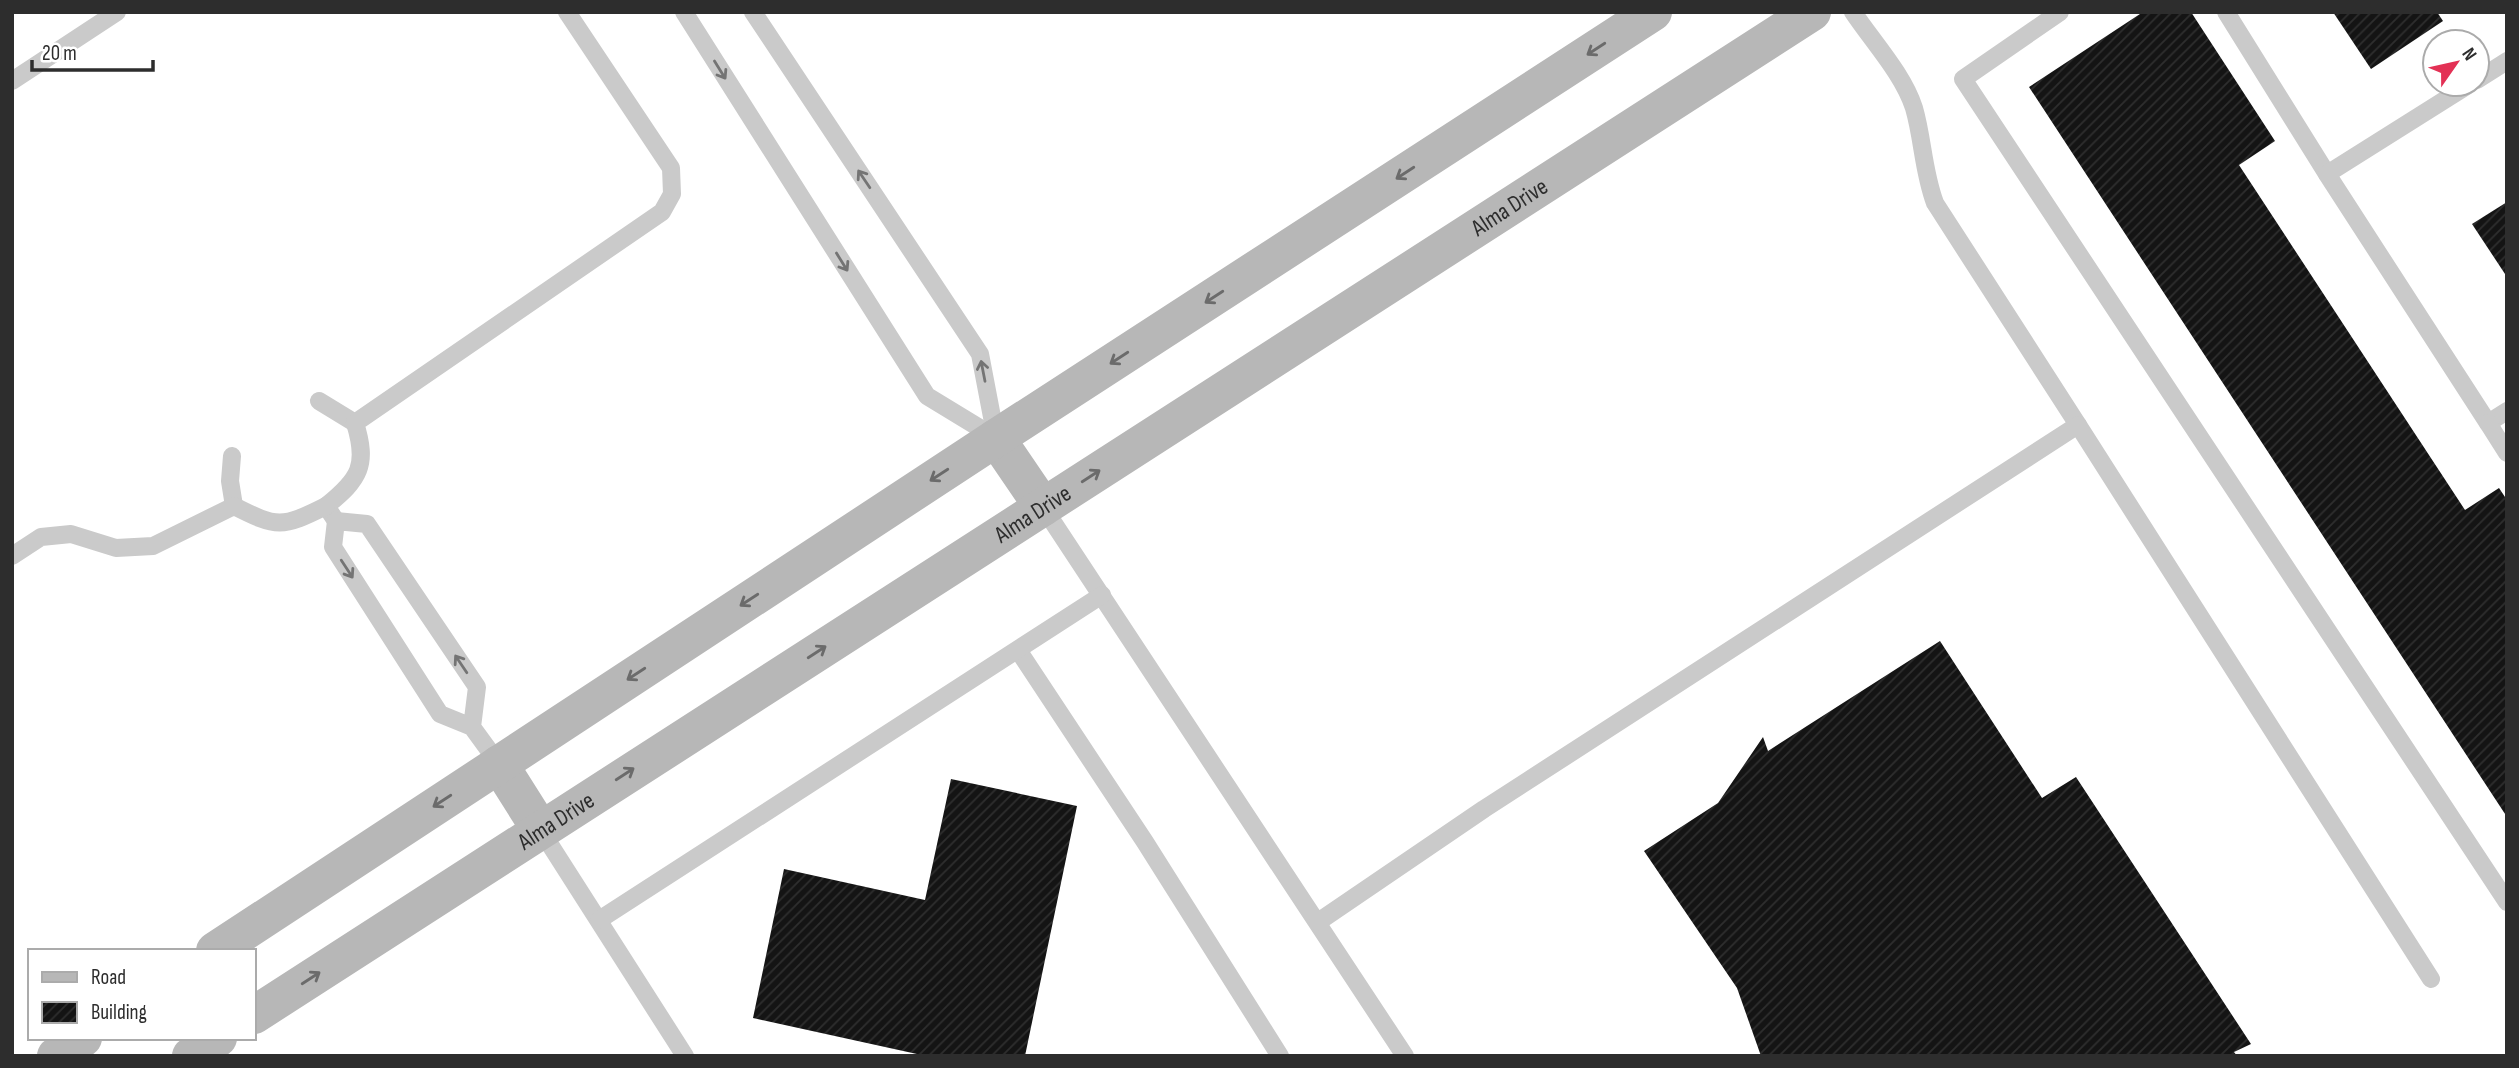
<svg xmlns="http://www.w3.org/2000/svg" width="2519" height="1068" viewBox="0 0 2519 1068" font-family="'Sofia Sans Condensed',sans-serif">
<style>
.building{fill:url(#building-hatch)}
.lines{fill:none;stroke-linecap:round;stroke-linejoin:round}
.lane{stroke:#cacaca;stroke-width:18}
.secondary{stroke:#b7b7b7;stroke-width:38}
.oneway{stroke:#6b6b6b}
.oneway2{stroke:#747474}
.labels{text-anchor:middle;stroke-width:7;stroke-linejoin:round;paint-order:stroke}
.street-label{font-size:24px;fill:#2d2d2d;stroke:#fff}
</style>
<defs>
<pattern id="building-hatch" width="6" height="6" patternUnits="userSpaceOnUse" patternTransform="scale(1.75)"><rect width="6" height="6" fill="#141414"/><path d="M-1 1l2-2M0 6l6-6M5 7l2-2" fill="none" stroke="#2e2e2e"/></pattern>
</defs>
<rect width="100%" height="100%" fill="#fff"/>
<!-- building -->
<g class="building">
<path d="M 2143,12 L 2191,12 L 2275,141 L 2239,165 L 2465,510 L 2499,488 L 2507,500 L 2507,817 L 2029,87 Z"/>
<path d="M 2333,12 L 2437,12 L 2443,21 L 2371,69 Z"/>
<path d="M 2507,202 L 2507,277 L 2472,224 Z"/>
<path d="M 1940,641 L 2042,798 L 2076,777 L 2251,1044 L 2234,1052 L 2237,1056 L 1761,1056 L 1737,988 L 1644,851 L 1718,803 L 1763,737 L 1768,751 Z"/>
<path d="M 951,779 L 1077,806 L 1025,1056 L 926,1056 L 753,1018 L 784,869 L 925,900 Z"/>
</g>
<g class="lines">
<!-- lane -->
<g class="lane">
<path d="M 684,12 L 927,396 L 996,438"/>
<path d="M 753,12 L 980,354 L 996,438"/>
<path d="M 1853,12 C 1873,42 1903,74 1914,108 C 1923,139 1923,171 1935,203 L 2078,425"/>
<path d="M 2060,12 L 1963,79 L 2507,902"/>
<path d="M 2226,12 L 2327,174"/>
<path d="M 2477,80 L 2507,61"/>
<path d="M 12,81 L 117,12"/>
<path d="M 2470,84 L 2327,174 L 2488,423 L 2507,411"/>
<path d="M 319,401 L 355,423"/>
<path d="M 2488,423 L 2507,453"/>
<path d="M 232,456 L 230,481 L 234,506"/>
<path d="M 1043,507 L 1405,1056"/>
<path d="M 336,521 L 326,506 C 360,479 368,465 355,423 L 662,212 L 672,194 L 671,168 L 567,12"/>
<path d="M 12,556 L 41,537 L 71,534 L 116,548 L 153,546 L 234,506 C 277,528 282,528 326,506"/>
<path d="M 1018,650 L 1145,842 L 1280,1056"/>
<path d="M 472,727 L 477,687 L 367,524 L 336,521 L 333,547 L 440,714 L 472,727 L 499,764"/>
<path d="M 540,829 L 685,1056"/>
<path d="M 599,920 L 1102,595"/>
<path d="M 1318,922 L 1484,809 L 2078,425 L 2431,979"/>
</g>
<!-- secondary -->
<g class="secondary">
<path d="M 996,438 L 1043,507"/>
<path d="M 499,764 L 540,829"/>
<path d="M 215,951 L 996,438 L 1653,12"/>
<path id="s1" d="M 254,1015 L 1812,12"/>
<path d="M 56,1056 L 83,1038"/>
<path d="M 191,1056 L 218,1038"/>
</g>
</g>
<!-- one-way arrows -->
<defs><path id="oneway-shaft" d="M-6 0H5M1.5-3L5.5 0L1.5 3" fill="none" stroke-width="1.6" stroke-linecap="round" stroke-linejoin="round" transform="scale(1.75)"/></defs>
<g class="oneway">
<use href="#oneway-shaft" transform="translate(1596 49) rotate(147)"/>
<use href="#oneway-shaft" transform="translate(1405 173) rotate(147)"/>
<use href="#oneway-shaft" transform="translate(1214 297) rotate(147)"/>
<use href="#oneway-shaft" transform="translate(1119 358) rotate(147)"/>
<use href="#oneway-shaft" transform="translate(939 475) rotate(147)"/>
<use href="#oneway-shaft" transform="translate(1091 476) rotate(-33)"/>
<use href="#oneway-shaft" transform="translate(749 600) rotate(147)"/>
<use href="#oneway-shaft" transform="translate(817 652) rotate(-33)"/>
<use href="#oneway-shaft" transform="translate(636 674) rotate(147)"/>
<use href="#oneway-shaft" transform="translate(625 774) rotate(-33)"/>
<use href="#oneway-shaft" transform="translate(442 801) rotate(147)"/>
<use href="#oneway-shaft" transform="translate(311 978) rotate(-33)"/>
</g>
<g class="oneway2">
<use href="#oneway-shaft" transform="translate(720 70) rotate(58)"/>
<use href="#oneway-shaft" transform="translate(864 179) rotate(-124)"/>
<use href="#oneway-shaft" transform="translate(842 262) rotate(58)"/>
<use href="#oneway-shaft" transform="translate(983 371) rotate(-101)"/>
<use href="#oneway-shaft" transform="translate(347 569) rotate(57)"/>
<use href="#oneway-shaft" transform="translate(461 664) rotate(-124)"/>
</g>
<g class="labels">
<!-- street labels -->
<g class="street-label">
<text dy="8" stroke="none"><textPath href="#s1" startOffset="1493">Alma Drive</textPath></text>
<text dy="8" stroke="none"><textPath href="#s1" startOffset="926">Alma Drive</textPath></text>
<text dy="8" stroke="none"><textPath href="#s1" startOffset="359">Alma Drive</textPath></text>
</g>
</g>
<!-- border -->
<rect width="2519" height="1068" fill="none" stroke="#2d2d2d" stroke-width="28"/>
<!-- legend -->
<rect x="28" y="949" width="228" height="91" fill="#ffffff" stroke="#ababab" stroke-width="2"/>
<rect x="42" y="972" width="35" height="10" fill="#b7b7b7" stroke="#ababab" stroke-width="2"/>
<text x="91" y="984" font-size="21" fill="#2d2d2d">Road</text>
<rect x="42" y="1002" width="35" height="21" fill="url(#building-hatch)" stroke="#ababab" stroke-width="2"/>
<text x="91" y="1019" font-size="21" fill="#2d2d2d">Building</text>
<!-- north arrow -->
<g transform="translate(2456 63) rotate(56)"><circle r="33" fill="#ffffff" stroke="#ababab" stroke-width="2"/>
<path d="M0-5L12 26L0 18L-12 26Z" fill="#e33155"/>
<text y="-10" font-size="19" font-weight="bold" text-anchor="middle" fill="#2d2d2d">N</text>
</g>
<!-- scale -->
<path d="M32 60v10h121v-10" fill="none" stroke="#2d2d2d" stroke-width="3.5"/>
<text x="42" y="60" font-size="21" fill="#2d2d2d" stroke="#ffffff" stroke-width="5" paint-order="stroke">20 m</text>
</svg>
